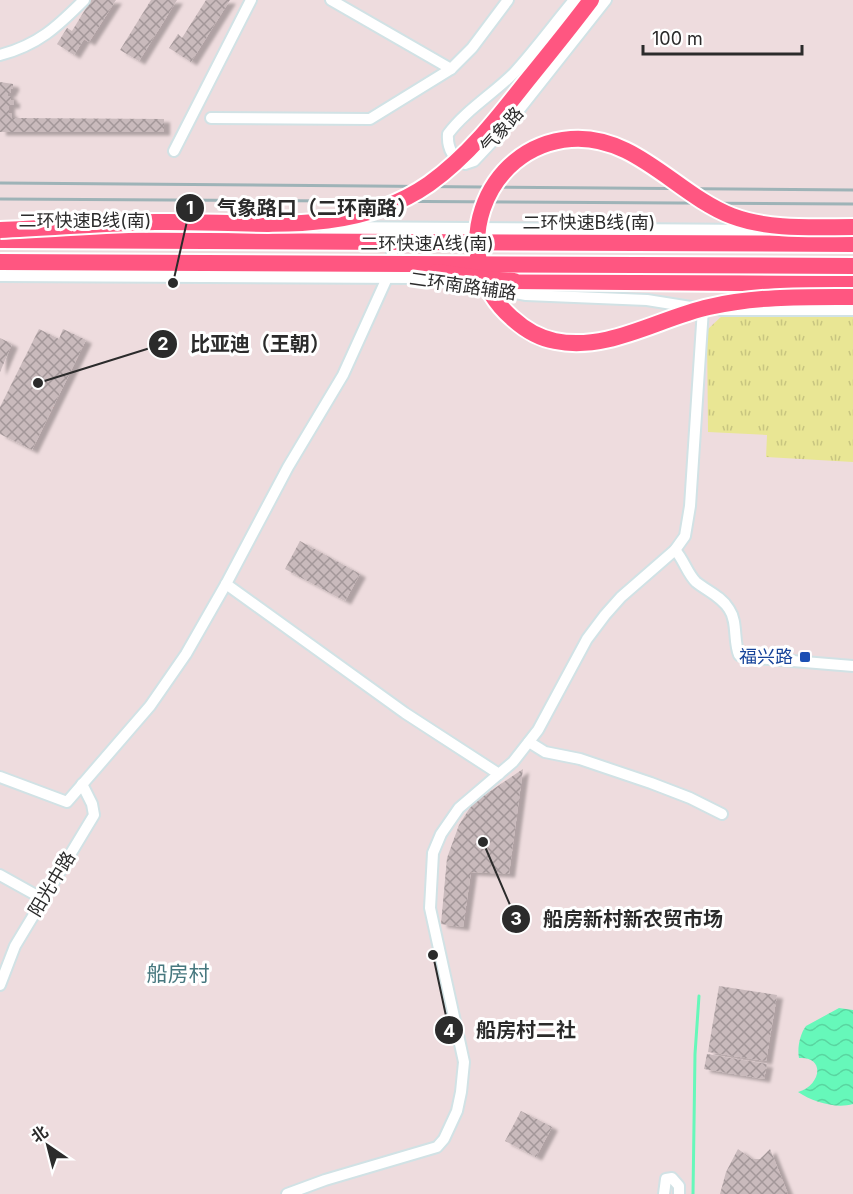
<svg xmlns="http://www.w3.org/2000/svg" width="853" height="1194" viewBox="0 0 853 1194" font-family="Inter,'Noto Sans SC',sans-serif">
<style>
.grass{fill:url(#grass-tufts)}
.water{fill:url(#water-waves)}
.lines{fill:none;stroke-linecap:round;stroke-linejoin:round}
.stream{stroke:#66f8ba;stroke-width:3}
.building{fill:url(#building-cross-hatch);filter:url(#shadow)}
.minor-casing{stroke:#d1e2e5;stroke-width:14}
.highway-casing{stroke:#fff;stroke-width:20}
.minor{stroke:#fff;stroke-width:10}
.highway{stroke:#ff5681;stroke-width:16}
.rail{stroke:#9eb3b7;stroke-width:3}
.highway-bridge-casing{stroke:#fff;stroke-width:20;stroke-linecap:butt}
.highway-bridge{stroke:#ff5681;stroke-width:16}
.transit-dot{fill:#1a4fb4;stroke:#fff;stroke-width:2}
.labels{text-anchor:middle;stroke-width:6;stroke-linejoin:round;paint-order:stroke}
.street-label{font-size:18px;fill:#2b2b2b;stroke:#fff}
.transit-label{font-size:18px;fill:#164399;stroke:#fff;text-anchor:end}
.quarter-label{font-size:21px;fill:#47787f;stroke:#fff}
.leader{fill:none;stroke:#2b2b2b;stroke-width:2}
.callout-dot{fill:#2b2b2b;stroke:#fff;stroke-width:2}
.mark-label{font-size:18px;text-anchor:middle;font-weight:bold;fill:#fff}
.callout-label{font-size:20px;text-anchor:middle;font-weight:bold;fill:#2b2b2b;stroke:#fff;stroke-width:6;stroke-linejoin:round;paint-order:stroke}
</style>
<defs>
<pattern id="grass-tufts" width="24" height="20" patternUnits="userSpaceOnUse" patternTransform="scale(1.5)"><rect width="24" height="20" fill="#e9e694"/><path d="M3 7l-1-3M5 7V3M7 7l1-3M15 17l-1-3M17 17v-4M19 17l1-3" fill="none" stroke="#c8c580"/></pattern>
<pattern id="water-waves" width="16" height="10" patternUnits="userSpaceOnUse" patternTransform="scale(1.5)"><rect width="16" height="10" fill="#66f8ba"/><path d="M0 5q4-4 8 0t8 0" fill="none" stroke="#59d5a0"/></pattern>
<pattern id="building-cross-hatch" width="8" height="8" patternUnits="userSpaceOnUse" patternTransform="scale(1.5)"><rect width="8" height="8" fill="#c9babc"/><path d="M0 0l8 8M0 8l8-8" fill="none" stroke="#a39799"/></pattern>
<filter id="shadow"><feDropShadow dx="6" dy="3.5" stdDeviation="1.5" flood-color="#0004"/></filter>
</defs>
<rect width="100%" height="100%" fill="#eedcde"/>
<!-- grass -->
<path class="grass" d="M 724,314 L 853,316 L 853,462 L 766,457 L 767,435 L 708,432 L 707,330 Z"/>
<!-- water -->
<path class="water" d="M 839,1008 L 853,1010 L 853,1104 C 836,1109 813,1102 798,1092 C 821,1086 826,1056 799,1058 C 797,1048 800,1034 806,1026 Z"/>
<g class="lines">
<!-- stream -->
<path class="stream" d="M 693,1194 L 695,1054 L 699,996"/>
</g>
<!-- building -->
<g class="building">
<path d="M 91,0 L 116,0 L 89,42 L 84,39 L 74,55 L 57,44 L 67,28 L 72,31 Z"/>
<path d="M 151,0 L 177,0 L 139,61 L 120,50 Z"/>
<path d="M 206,0 L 230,0 L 191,62 L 169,48 L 178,34 L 182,38 Z"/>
<path d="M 0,82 L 13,84 L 13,89 L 11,89 L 11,93 L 8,93 L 8,96 L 11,96 L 11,100 L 14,100 L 14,105 L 9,105 L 9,113 L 12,114 L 12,118 L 164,119 L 164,132 L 0,132 Z"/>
<path d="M 39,329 L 59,339 L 63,329 L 86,340 L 32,450 L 0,434 L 0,407 Z"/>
<path d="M 0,338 L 12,344 L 0,372 Z"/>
<path d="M 300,541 L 360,574 L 345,601 L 285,569 Z"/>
<path d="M 523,769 L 509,874 L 471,872 L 463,927 L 441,924 L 447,858 L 459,825 L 473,803 Z"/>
<path d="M 719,986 L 777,995 L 766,1061 L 708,1052 Z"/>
<path d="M 707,1054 L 767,1064 L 764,1079 L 704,1069 Z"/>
<path d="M 521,1111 L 552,1127 L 536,1157 L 505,1141 Z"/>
<path d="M 738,1149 L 752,1159 L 760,1159 L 770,1149 L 788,1194 L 720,1194 L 726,1172 Z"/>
</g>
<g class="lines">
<defs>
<g id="minor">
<path d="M 331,0 L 451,69"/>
<path d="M 574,0 C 554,24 535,50 514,73 C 493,94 466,110 448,134 C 447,148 452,158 465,164 L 474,161 L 504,129 L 606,0"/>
<path d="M 0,55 C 38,45 57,27 84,0"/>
<path d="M 211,118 L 370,119 L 451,69 L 472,48 L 508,0"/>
<path d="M 174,151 L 251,0"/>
<path d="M 322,227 L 763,230"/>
<path d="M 0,276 L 415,278 L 447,280"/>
<path d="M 462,283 L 526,295 L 647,300 L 697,308"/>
<path d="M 721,310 L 853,310"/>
<path d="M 675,550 C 684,560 687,573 696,582 C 707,591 721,596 729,609 C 738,622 733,640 739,655 L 745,657 L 853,666"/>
<path d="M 226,584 L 405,713 L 499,774"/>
<path d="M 529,742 L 545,752 L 580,759 L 651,783 L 690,798 L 722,814"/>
<path d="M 0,777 L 67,802 L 150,706 L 186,654 L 226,584 L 288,467 L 343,375 L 387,278 L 391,261 L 393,245"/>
<path d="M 0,875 L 43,899"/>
<path d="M 0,985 L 15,946 L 94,815 L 92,804 L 82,784"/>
<path d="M 287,1194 L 325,1180 L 437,1147 L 444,1139 L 457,1111 L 461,1092 L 464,1062 L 430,908 L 433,853 L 441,834 L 459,808 L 513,762 L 538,730 L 587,639 L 605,615 L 621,597 L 675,550 L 685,536 L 690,506 L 703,309"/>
<path d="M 664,1194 L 666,1179 L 672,1178 L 679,1186 L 679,1194"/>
</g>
<g id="highway">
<path d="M 0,240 L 853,244"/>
<path d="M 514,281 L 853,284"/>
</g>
</defs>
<!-- minor casing -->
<use href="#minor" class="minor-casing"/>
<!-- highway casing -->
<use href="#highway" class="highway-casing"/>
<!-- minor -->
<use href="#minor" class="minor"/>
<!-- highway -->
<use href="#highway" class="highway"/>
<!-- rail -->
<g class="rail">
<path d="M 0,183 L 853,190"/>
<path d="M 0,199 L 853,204"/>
</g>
<defs>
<g id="highway-bridge">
<path d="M 853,227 C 813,227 769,230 732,216 C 677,195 635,134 571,139 C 482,146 444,259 512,318 C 524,329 539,338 555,341 C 608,352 659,318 709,307 C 756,296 805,297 853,297"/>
<path d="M 0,230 C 51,228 103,223 155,222 C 246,220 349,240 429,184 C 468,156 497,119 526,82 C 548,55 570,28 591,0"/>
<path d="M 0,262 L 853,266"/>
<path d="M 437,272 L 485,279 L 514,281"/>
</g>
</defs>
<!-- highway-bridge casing -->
<use href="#highway-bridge" class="highway-bridge-casing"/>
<!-- highway-bridge -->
<use href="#highway-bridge" class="highway-bridge"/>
</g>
<!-- markers -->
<rect class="transit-dot" x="799" y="651" width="12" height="12" rx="3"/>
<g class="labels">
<!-- street labels -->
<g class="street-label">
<text transform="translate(502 130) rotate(-49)" y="6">气象路</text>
<text x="85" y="227">二环快速B线(南)</text>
<text x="589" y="229">二环快速B线(南)</text>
<text x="427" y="250">二环快速A线(南)</text>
<text transform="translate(463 286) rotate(8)" y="6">二环南路辅路</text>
<text transform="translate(52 884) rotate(-59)" y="6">阳光中路</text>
</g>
<!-- transit labels -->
<g class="transit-label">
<text x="793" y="663">福兴路</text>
</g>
<!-- quarter labels -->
<g class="quarter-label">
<text x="178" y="981">船房村</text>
</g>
</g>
<!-- callouts -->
<path class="leader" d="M173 283L190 208M38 383L163 344M483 842L516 919M433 955L449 1030"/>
<g class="callout-dot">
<circle cx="173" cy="283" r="6"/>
<circle cx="38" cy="383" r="6"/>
<circle cx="483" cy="842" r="6"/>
<circle cx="433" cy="955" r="6"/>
<circle cx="190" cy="208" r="15"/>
<circle cx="163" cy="344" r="15"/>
<circle cx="516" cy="919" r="15"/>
<circle cx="449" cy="1030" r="15"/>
</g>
<g class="mark-label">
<text x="190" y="214">1</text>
<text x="163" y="350">2</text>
<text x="516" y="925">3</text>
<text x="449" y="1037">4</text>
</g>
<g class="callout-label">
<text x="317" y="215">气象路口（二环南路）</text>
<text x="260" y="351">比亚迪（王朝）</text>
<text x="633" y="926">船房新村新农贸市场</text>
<text x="526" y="1037">船房村二社</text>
</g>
<!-- north arrow -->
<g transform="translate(48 1146) rotate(325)" stroke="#ffffff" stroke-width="4.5" paint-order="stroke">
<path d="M0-4.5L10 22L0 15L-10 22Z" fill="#2b2b2b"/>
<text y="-9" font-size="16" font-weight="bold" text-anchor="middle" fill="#2b2b2b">北</text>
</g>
<!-- scale -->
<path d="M643 45v9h159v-9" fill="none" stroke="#2b2b2b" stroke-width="3"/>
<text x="652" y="45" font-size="18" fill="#2b2b2b" stroke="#ffffff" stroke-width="4.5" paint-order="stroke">100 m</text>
</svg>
